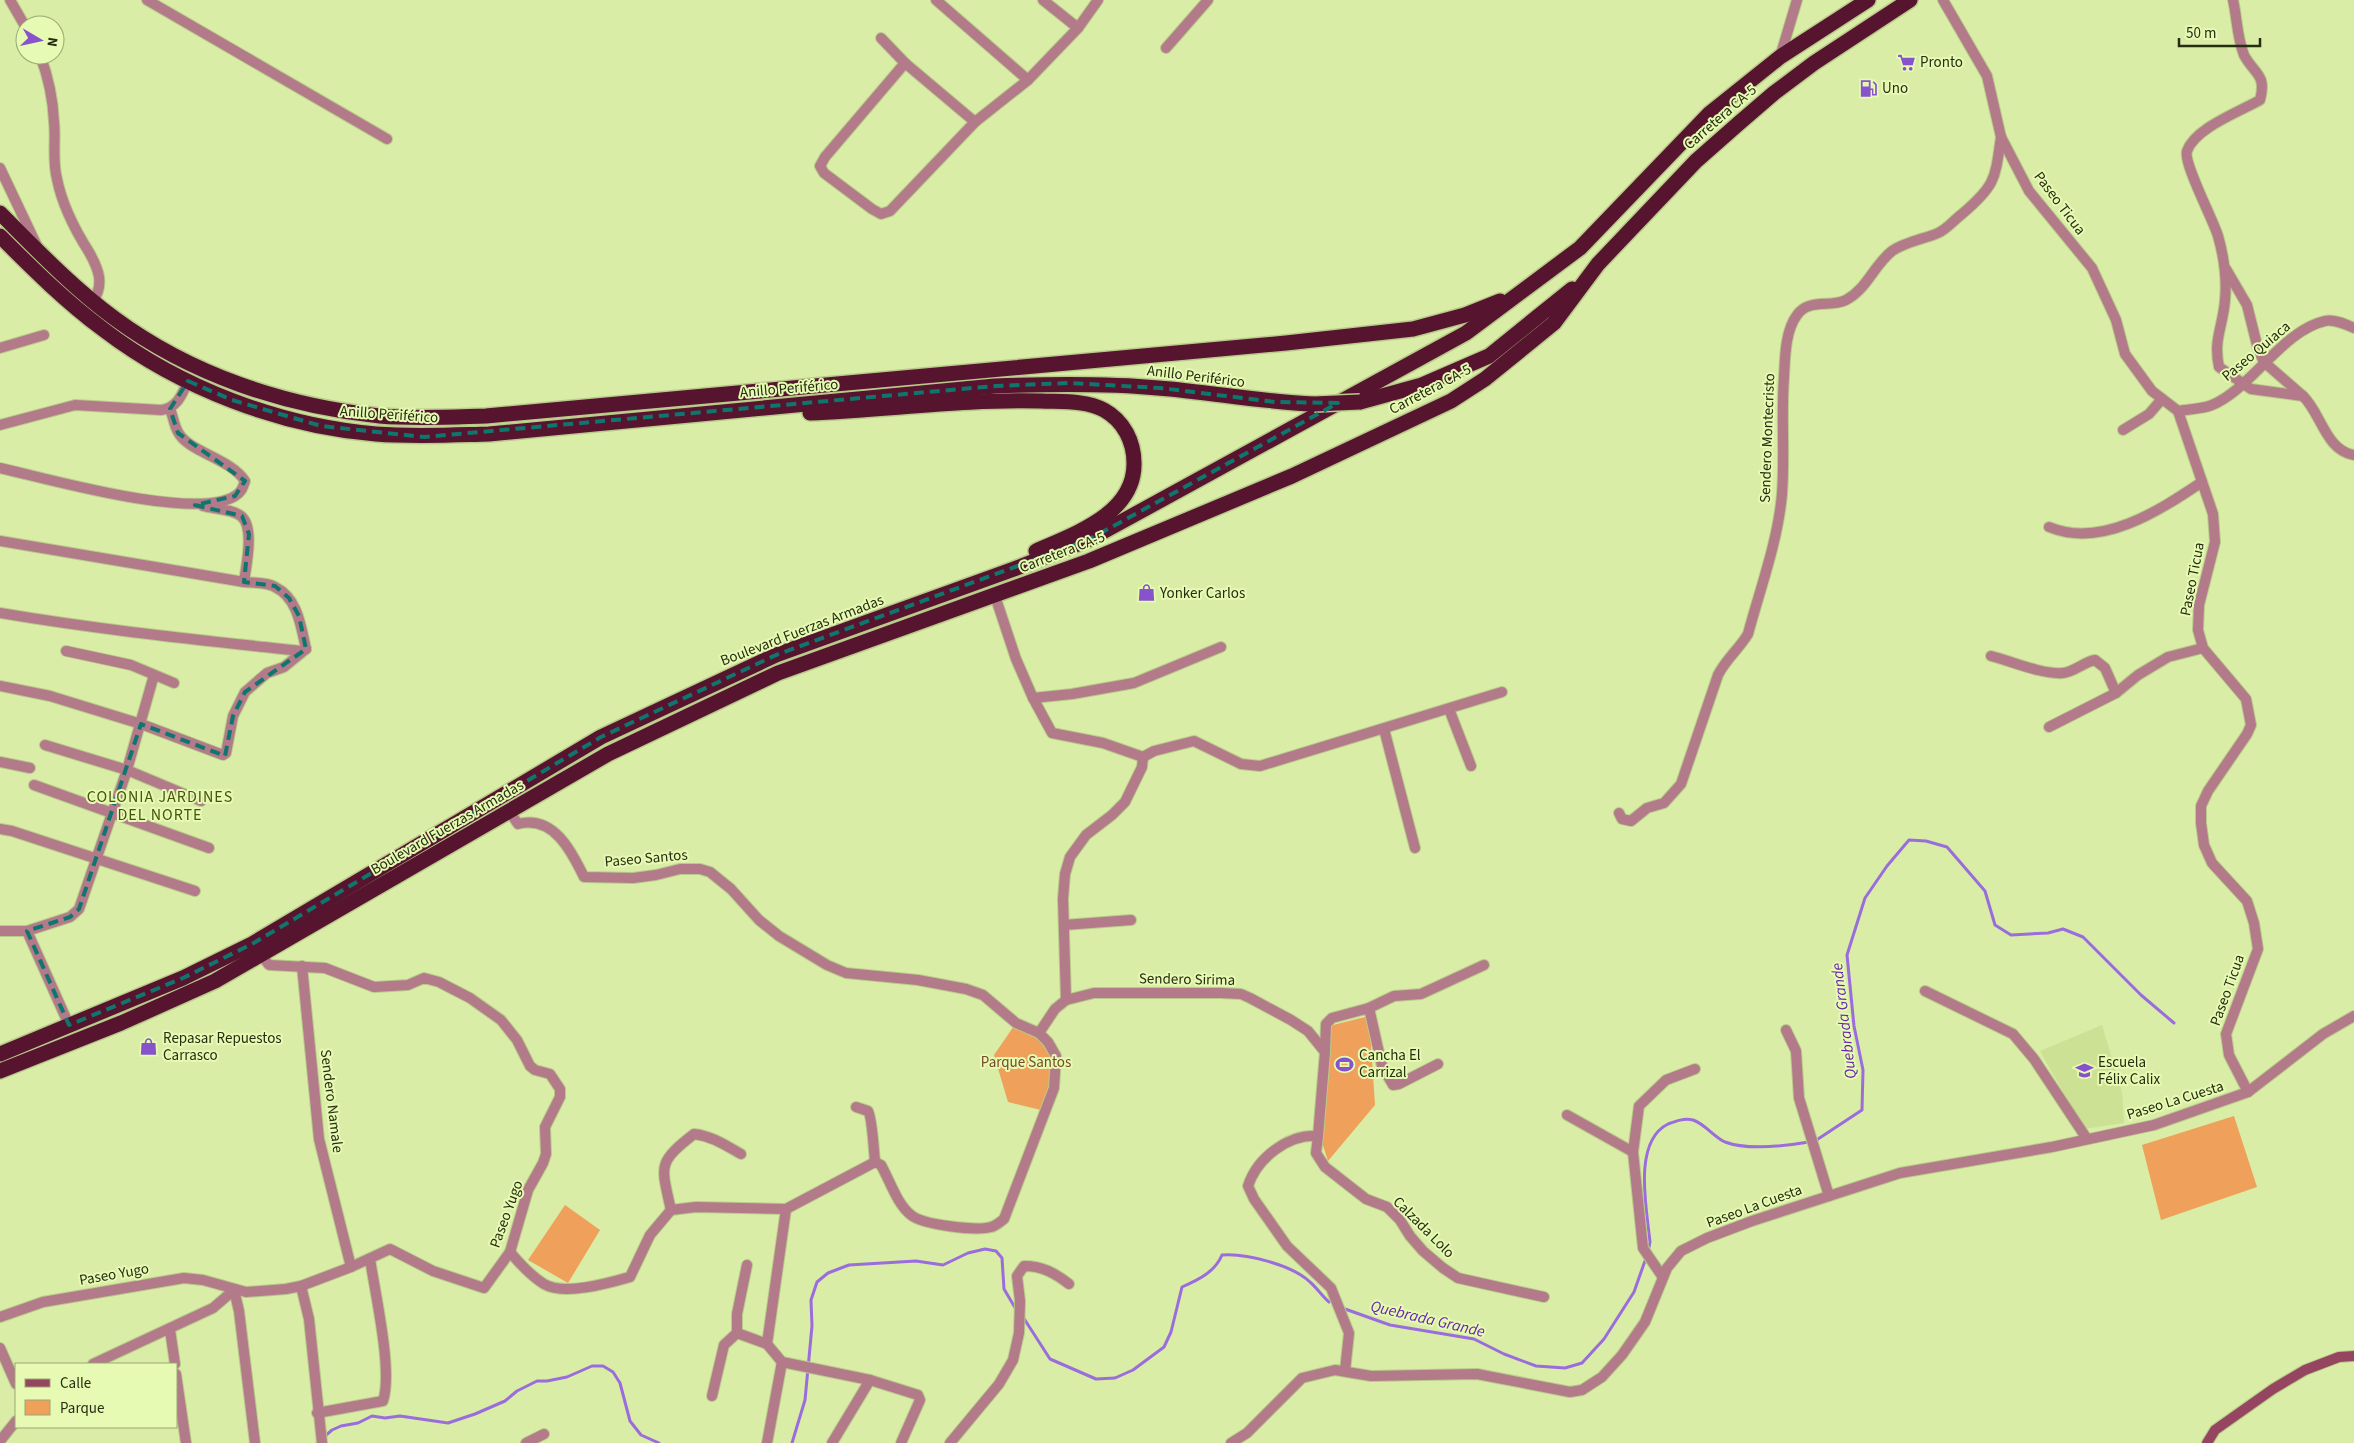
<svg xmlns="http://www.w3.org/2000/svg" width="2354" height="1443" viewBox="0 0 2354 1443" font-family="'Source Sans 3',sans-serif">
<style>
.built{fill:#cde194}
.green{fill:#efa05a}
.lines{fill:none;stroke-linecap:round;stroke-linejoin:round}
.stream{stroke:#9b6ddc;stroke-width:3}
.street-casing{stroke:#b9ca8b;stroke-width:12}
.secondary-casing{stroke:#b9ca8b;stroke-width:12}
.highway-casing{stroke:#b9ca8b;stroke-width:18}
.street{stroke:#b37a8a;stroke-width:10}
.secondary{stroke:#964561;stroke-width:10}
.highway{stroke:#56142e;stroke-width:15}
.highway-bridge-casing{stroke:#b9ca8b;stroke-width:18;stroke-linecap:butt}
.highway-bridge{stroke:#56142e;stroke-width:15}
.marked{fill:none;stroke:#0f766e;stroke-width:4;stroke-dasharray:10 6;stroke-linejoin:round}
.labels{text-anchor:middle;stroke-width:4;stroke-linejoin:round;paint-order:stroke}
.poi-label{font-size:15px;fill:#262d11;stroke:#e6fab3;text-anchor:start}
.street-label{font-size:15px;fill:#262d11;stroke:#e6fab3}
.park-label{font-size:15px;fill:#754b25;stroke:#e6fab3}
.neighbourhood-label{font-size:16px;letter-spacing:1px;fill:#47550c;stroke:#e6fab3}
.water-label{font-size:16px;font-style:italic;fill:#6726ab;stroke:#e6fab3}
</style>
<rect width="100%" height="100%" fill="#d9eda6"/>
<!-- built -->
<path class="built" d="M 2102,1025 L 2122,1092 L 2124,1123 L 2084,1129 L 2040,1051 Z"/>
<!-- green -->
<g class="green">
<path d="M 1369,1016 L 1375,1105 L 1328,1161 L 1320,1136 L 1325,1027 Z"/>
<path d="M 1016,1023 L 1027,1025 L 1056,1056 L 1045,1111 L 1008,1102 L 994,1055 Z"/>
<path d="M 2234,1116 L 2257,1187 L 2161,1220 L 2142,1145 Z"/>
<path d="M 565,1205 L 600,1230 L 568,1283 L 528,1260 Z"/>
</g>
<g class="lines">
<!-- stream -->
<g class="stream">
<path d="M 1815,1141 L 1862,1110 L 1863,1070 L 1854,1026 L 1847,955 L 1865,898 L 1887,866 L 1909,840 L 1926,841 L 1947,847 L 1985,891 L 1995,925 L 2011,935 L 2048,933 L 2063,929 L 2083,937 L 2141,995 L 2174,1023"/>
<path d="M 1648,1252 L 1650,1242 C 1647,1210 1632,1142 1668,1124 C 1676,1121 1684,1118 1693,1120 C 1705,1124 1714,1137 1725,1142 C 1749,1151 1785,1146 1809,1142"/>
<path d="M 1345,1309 L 1390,1325 L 1474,1339 L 1504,1354 L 1536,1366 L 1565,1368 L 1582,1363 L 1604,1339 L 1634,1292 L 1646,1258"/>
<path d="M 1023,1317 L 1050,1359 L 1096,1379 L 1115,1378 L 1133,1370 L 1164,1347 L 1171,1332 L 1182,1287 C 1198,1280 1215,1272 1222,1255 C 1246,1253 1292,1265 1310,1282 C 1317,1288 1322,1296 1329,1302"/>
<path d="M 317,1443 L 332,1430 L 341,1426 L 358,1423 L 372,1416 L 385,1418 L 400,1416 L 448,1423 L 475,1414 L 505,1401 L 517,1391 L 537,1381 L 547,1381 L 567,1377 L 592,1366 L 603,1366 L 613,1372 L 620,1383 L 630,1421 L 641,1435 L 659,1443"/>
<path d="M 792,1443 L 805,1400 L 812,1326 L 811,1300 L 817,1282 L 828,1273 L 849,1265 L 916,1261 L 943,1265 L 968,1253 L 985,1249 L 996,1251 L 1002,1258 L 1004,1289 L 1017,1311"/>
</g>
<defs>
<g id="street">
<path d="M 10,0 L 25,26"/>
<path d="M 147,0 L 387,139"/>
<path d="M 936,0 L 1028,80"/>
<path d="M 1043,0 L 1078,28"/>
<path d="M 1943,0 L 1987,76 L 2001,137 L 2029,191 L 2092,268 L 2116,320 L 2125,354 L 2152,391 L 2178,411 L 2213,514 L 2215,542 L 2199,605 L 2198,630 L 2203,648 L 2246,699 L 2251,725 L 2247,734 L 2208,791 L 2201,806 L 2201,823 L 2204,845 L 2212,863 L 2247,901 L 2254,923 L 2258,949 L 2226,1034 L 2229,1055 L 2248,1092"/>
<path d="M 2233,0 C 2237,17 2237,38 2244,55 C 2254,74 2267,74 2260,100 C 2239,112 2195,128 2187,151 C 2183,163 2213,219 2218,236 C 2224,257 2227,279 2225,300 C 2223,327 2213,339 2219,367 L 2251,389 L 2303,396 C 2321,413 2326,451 2354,455"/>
<path d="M 881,38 L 905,63 L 975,122"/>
<path d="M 1166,48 L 1208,0"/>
<path d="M 40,55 C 48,76 53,99 54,122 C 56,140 52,160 57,179 C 62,204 75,230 89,252 C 98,268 105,284 93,301"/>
<path d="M 1780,57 L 1797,0"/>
<path d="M 905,63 L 825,157 L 820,166 L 824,173 L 872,209 L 881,214 L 890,211 L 975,122 L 1028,80 L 1078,28 L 1098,0"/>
<path d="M 0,168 L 37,246"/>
<path d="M 2226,269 L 2247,305 L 2258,349 L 2264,362 L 2303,396"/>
<path d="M 0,348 L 44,335"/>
<path d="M 2178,411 C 2189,409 2202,409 2212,405 C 2250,390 2283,330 2325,321 C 2334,319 2345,324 2354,328"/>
<path d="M 0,425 L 75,405 L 161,410 C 177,408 182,395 188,381"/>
<path d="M 2123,430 L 2149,414 L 2162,399"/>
<path d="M 0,468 C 49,479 195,521 235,496 C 242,492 243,487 245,481 C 230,458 188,452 178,432 C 174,425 173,416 170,409"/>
<path d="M 203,506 C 214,509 232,509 241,516 C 255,527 246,566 244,582 C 253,583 267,582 275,587 C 298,598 301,627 306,649"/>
<path d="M 2049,527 C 2102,549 2160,510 2202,482"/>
<path d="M 0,541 L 244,582"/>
<path d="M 995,596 L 1016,659 L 1033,698 L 1052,733 L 1103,743 L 1143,757"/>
<path d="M 0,613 C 100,630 200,640 301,651 L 306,649"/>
<path d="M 66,651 L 131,665 L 174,683"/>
<path d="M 1991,656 C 2011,661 2043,675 2063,673 C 2074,672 2084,662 2095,660 L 2105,668 L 2116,693"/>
<path d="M 0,686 L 50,696 L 141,724 L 223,755 L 226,753 L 233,716 L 245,692 L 267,673 L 284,667 L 306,649"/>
<path d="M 1033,698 L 1072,694 L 1134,683 L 1221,647"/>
<path d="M 1449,709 L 1471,766"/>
<path d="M 2049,727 L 2116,693 L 2138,675 L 2168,657 L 2203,648"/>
<path d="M 1384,729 L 1415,848"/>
<path d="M 45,745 L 127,770 L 201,801"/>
<path d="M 1143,757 L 1154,751 L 1194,741 L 1241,764 L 1260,766 L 1502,692"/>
<path d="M 0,762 L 30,768"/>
<path d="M 34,785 L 209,848"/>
<path d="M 509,811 L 518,824 C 553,815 571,850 584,877 L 633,878 L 656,875 L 680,869 L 700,869 L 710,872 L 731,889 L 759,920 L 779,936 L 827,965 L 846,973 L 918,980 L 966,989 L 983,995 L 1016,1023 L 1039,1033 L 1048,1042 L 1056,1056 L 1054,1088 L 1004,1219 C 1000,1222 996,1226 991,1227 C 976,1231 923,1225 911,1215 C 897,1204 890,1181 881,1165 L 875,1162 L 786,1209 L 696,1207 L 671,1210 L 650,1235 L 630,1277 C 609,1283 564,1296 544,1284 C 531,1276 520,1264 510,1252"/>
<path d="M 1619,813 L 1622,819 L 1631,821 L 1647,808 L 1664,803 L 1681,784 L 1718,675 C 1726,659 1739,649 1748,634 C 1760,589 1778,541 1782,494 C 1785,455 1781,416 1784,377 C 1785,358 1785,331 1797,315 C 1809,298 1830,308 1846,300 C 1867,289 1874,265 1892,251 C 1905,242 1924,239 1938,233 C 1947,229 1954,220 1962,214 C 1996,185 1995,179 2001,137"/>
<path d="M 0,829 L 12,831 L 195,891"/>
<path d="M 1064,925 L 1131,920"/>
<path d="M 0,931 L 27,931 L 70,917 L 79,909 L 127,770 L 154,675"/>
<path d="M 27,931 L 69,1025"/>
<path d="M 302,966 L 319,1139 L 351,1267"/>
<path d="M 1925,991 L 2013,1034 L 2034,1059 L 2087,1139"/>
<path d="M 1066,1000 L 1063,899 L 1065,874 L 1070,857 L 1086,835 L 1112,815 L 1125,802 L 1142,767 L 1143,757"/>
<path d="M 1369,1008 L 1394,996 L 1421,994 L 1484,965"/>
<path d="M 1786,1030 L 1796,1051 L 1799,1098 L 1829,1196"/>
<path d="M 1039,1033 L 1055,1009 L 1066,1000 L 1094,993 L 1221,993 L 1241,994 L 1250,998 L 1291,1020 L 1308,1031 L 1325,1052 L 1318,1136 C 1288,1134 1257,1158 1248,1186 L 1254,1199 L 1287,1246 L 1331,1288 L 1349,1333 L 1345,1371"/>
<path d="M 1325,1052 L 1326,1024 L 1332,1018 L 1369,1008 L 1382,1066 L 1393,1085 L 1399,1084 L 1438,1064"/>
<path d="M 856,1107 L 868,1111 C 872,1116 874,1152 875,1162"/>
<path d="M 1567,1115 L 1633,1152"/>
<path d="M 1318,1136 L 1316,1153 L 1325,1167 L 1366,1199 L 1387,1207 L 1400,1220 L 1410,1236 L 1423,1251 L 1443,1268 L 1458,1278 L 1544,1297"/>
<path d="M 786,1209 L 767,1344 L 782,1362 L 870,1380 L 918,1395 L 920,1400 L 901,1443"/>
<path d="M 671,1210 C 661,1165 657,1163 694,1134 C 712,1136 725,1145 741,1154"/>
<path d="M 747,1265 L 737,1314 L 737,1333 L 767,1344"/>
<path d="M 1662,1276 L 1643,1248 L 1633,1152 L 1639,1106 L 1666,1080 L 1695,1069"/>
<path d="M 301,1286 L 309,1319 L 322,1443"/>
<path d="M 0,1317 L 43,1302 L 184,1278 L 203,1280 L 246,1292 L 286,1289 L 301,1286 L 351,1267 L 390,1249 L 433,1271 L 484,1288 L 510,1252 L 528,1190 L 543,1163 L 546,1154 L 545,1127 L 560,1097 L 560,1089 L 550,1074 L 535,1070 L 530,1066 L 517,1040 L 501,1020 L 470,998 L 439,982 L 424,978 L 408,985 L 374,987 L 325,968 L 269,965 L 261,955"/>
<path d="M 170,1330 L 175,1364"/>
<path d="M 0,1348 L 16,1384"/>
<path d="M 93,1364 L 213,1308 L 234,1290 L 239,1311 L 255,1443"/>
<path d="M 176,1374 L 186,1443"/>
<path d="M 712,1396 L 724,1345 L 737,1333"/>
<path d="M 317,1413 L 383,1401 C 393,1371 375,1293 370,1259"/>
<path d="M 0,1441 L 16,1421"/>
<path d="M 526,1443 L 544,1434"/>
<path d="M 767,1443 L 782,1362"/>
<path d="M 832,1443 L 870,1380"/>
<path d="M 950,1443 L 999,1384 L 1013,1360 L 1019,1333 L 1020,1301 L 1017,1276 L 1024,1266 C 1042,1266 1055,1273 1069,1284"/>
<path d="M 1231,1443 L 1247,1433 L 1302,1378 L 1335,1370 L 1371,1376 L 1477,1374 L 1570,1392 L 1582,1390 L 1602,1377 L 1622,1355 L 1645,1322 L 1667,1268 L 1681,1251 L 1707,1238 L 1752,1221 L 1900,1173 L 2052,1147 L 2154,1125 L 2248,1092 L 2323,1034 L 2354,1016"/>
</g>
<path id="secondary" d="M 2207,1443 L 2215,1430 L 2273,1389 L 2305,1370 L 2339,1357 L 2354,1356"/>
<g id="highway">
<path d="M 0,213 C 36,249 72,287 114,318 C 191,375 285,406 380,416 C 415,419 451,417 486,416 L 1286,343 L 1413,329 L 1465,315 L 1500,301"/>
<path d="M 0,236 C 33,269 66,302 104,330 C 180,388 280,426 376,434 C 414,437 451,435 489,434 L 995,386 C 1049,384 1104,383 1158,388 C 1210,392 1261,402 1314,404"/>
<path d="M 1360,402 L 1422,385 L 1489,356 L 1572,289"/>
<path d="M 810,413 C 887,410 964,399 1041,401 C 1061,402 1086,400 1104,410 C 1124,421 1134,442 1134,463 C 1135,514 1074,534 1036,551"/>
<path d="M 0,1054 L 183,978 L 252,944 L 601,737 L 776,655 L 1014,569 L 1088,540 L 1466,333 L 1580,248 L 1710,113 L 1780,57 L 1868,0"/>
<path d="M 0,1071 L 121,1023 L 215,981 L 608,754 L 778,673 L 1089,561 L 1292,476 L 1451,401 L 1485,379 L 1554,323 L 1598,264 L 1696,161 L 1738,124 L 1774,93 L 1814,63 L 1910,0"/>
</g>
</defs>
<!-- street casing -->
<use href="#street" class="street-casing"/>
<!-- secondary casing -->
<use href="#secondary" class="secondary-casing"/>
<!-- highway casing -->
<use href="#highway" class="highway-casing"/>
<!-- street -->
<use href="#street" class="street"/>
<!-- secondary -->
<use href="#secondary" class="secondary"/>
<!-- highway -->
<use href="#highway" class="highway"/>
<defs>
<path id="highway-bridge" d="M 1314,404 L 1360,402"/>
</defs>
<!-- highway-bridge casing -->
<use href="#highway-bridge" class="highway-bridge-casing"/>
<!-- highway-bridge -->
<use href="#highway-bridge" class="highway-bridge"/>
</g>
<!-- marked area -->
<path class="marked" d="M 188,381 L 232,400 L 321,426 L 424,437 L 995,386 L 1069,383 L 1160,388 L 1275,402 L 1338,403 L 1088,540 L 776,655 L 601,737 L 252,944 L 183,978 L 69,1025 L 27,931 L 70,917 L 79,909 L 141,724 L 225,756 L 233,716 L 245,692 L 306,649 L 299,616 L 289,598 L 275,586 L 244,582 L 249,534 L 242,516 L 195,505 L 235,496 L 245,481 L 178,433 L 170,409 Z"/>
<!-- icons -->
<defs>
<symbol id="supermarket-bare" viewBox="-9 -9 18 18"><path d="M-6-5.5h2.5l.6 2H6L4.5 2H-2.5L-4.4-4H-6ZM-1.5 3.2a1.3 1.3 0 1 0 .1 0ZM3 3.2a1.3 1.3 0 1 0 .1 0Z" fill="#8752cb" stroke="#e6fab3" stroke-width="2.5" paint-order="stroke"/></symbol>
<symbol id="fuel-bare" viewBox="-9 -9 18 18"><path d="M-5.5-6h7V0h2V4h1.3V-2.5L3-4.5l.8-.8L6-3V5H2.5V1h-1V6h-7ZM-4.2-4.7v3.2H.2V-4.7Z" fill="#8752cb" stroke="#e6fab3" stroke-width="2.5" paint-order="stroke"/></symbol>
<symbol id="shop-bare" viewBox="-9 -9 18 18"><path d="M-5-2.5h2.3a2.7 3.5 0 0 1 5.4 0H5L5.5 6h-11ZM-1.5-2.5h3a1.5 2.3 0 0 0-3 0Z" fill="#8752cb" stroke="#e6fab3" stroke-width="2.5" paint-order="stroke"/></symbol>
<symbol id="stadium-bare" viewBox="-9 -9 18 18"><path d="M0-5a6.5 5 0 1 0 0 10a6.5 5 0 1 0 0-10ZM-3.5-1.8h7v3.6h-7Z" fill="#8752cb" stroke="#e6fab3" stroke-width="2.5" paint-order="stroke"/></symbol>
<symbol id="school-bare" viewBox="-9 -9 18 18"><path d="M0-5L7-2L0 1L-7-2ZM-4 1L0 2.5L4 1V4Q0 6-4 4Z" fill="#8752cb" stroke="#e6fab3" stroke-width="2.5" paint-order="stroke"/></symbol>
</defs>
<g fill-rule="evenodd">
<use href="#supermarket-bare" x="1894" y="50" width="25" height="25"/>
<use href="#fuel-bare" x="1856" y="76" width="25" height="25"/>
<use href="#shop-bare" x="1134" y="580" width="25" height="25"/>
<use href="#shop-bare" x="136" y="1034" width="25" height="25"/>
<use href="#stadium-bare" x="1332" y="1052" width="25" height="25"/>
<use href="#school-bare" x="2072" y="1058" width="25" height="25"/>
</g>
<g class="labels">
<!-- poi labels -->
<g class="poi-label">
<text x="1920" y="67">Pronto</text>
<text x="1882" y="93">Uno</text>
<text x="1160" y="598">Yonker Carlos</text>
<text x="163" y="1043">Repasar Repuestos<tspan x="163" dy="17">Carrasco</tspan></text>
<text x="1359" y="1060">Cancha El<tspan x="1359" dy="17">Carrizal</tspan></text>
<text x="2098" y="1067">Escuela<tspan x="2098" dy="17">Félix Calix</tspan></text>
</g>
<!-- street labels -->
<g class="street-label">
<text transform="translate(1720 117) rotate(-41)" y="5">Carretera CA-5</text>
<text transform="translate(2060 203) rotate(53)" y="5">Paseo Ticua</text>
<text transform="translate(2256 351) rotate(-40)" y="5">Paseo Quiaca</text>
<text transform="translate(1196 376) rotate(7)" y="5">Anillo Periférico</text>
<text transform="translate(789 388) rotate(-5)" y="5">Anillo Periférico</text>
<text transform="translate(1430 389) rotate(-28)" y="5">Carretera CA-5</text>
<text transform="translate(389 414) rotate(4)" y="5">Anillo Periférico</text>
<text transform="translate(1767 438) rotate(-88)" y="5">Sendero Montecristo</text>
<text transform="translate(1062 552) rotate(-21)" y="5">Carretera CA-5</text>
<text transform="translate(2192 579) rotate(-79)" y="5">Paseo Ticua</text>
<text transform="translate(802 630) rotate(-21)" y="5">Boulevard Fuerzas Armadas</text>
<text transform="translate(447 827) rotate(-30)" y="5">Boulevard Fuerzas Armadas</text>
<text transform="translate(646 858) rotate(-5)" y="5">Paseo Santos</text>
<text transform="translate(1187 979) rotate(1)" y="5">Sendero Sirima</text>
<text transform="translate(2227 990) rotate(-70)" y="5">Paseo Ticua</text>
<text transform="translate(2175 1100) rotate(-17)" y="5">Paseo La Cuesta</text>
<text transform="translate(332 1101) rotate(83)" y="5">Sendero Namale</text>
<text transform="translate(1754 1206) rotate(-20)" y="5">Paseo La Cuesta</text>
<text transform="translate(506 1214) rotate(-70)" y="5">Paseo Yugo</text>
<text transform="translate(1424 1227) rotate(45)" y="5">Calzada Lolo</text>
<text transform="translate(114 1274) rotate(-10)" y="5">Paseo Yugo</text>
</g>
<!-- park labels -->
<g class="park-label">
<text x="1026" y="1067">Parque Santos</text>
</g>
<!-- neighbourhood labels -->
<g class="neighbourhood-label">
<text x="160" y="802">COLONIA JARDINES<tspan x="160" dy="18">DEL NORTE</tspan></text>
</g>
<!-- water labels -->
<g class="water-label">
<text transform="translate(1843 1021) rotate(-97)" y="6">Quebrada Grande</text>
<text transform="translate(1428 1318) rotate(13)" y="6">Quebrada Grande</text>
</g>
</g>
<!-- legend -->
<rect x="15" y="1363" width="162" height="65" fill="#e6fab3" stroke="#99a872"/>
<rect x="25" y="1379" width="25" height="8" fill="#964561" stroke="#99a872"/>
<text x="60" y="1388" font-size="15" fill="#262d11">Calle</text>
<rect x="25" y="1400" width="25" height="15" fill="#efa05a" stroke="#99a872"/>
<text x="60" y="1413" font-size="15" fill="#262d11">Parque</text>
<!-- north arrow -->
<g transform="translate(40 40) rotate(99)"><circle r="24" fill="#e6fab3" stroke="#99a872"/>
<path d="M0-4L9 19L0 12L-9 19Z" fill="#8752cb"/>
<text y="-8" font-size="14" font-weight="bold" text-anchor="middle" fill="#262d11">N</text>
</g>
<!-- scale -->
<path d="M2179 38v8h81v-8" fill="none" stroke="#262d11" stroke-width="2.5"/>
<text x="2186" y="38" font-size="15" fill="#262d11" stroke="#e6fab3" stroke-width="4" paint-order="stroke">50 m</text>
</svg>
